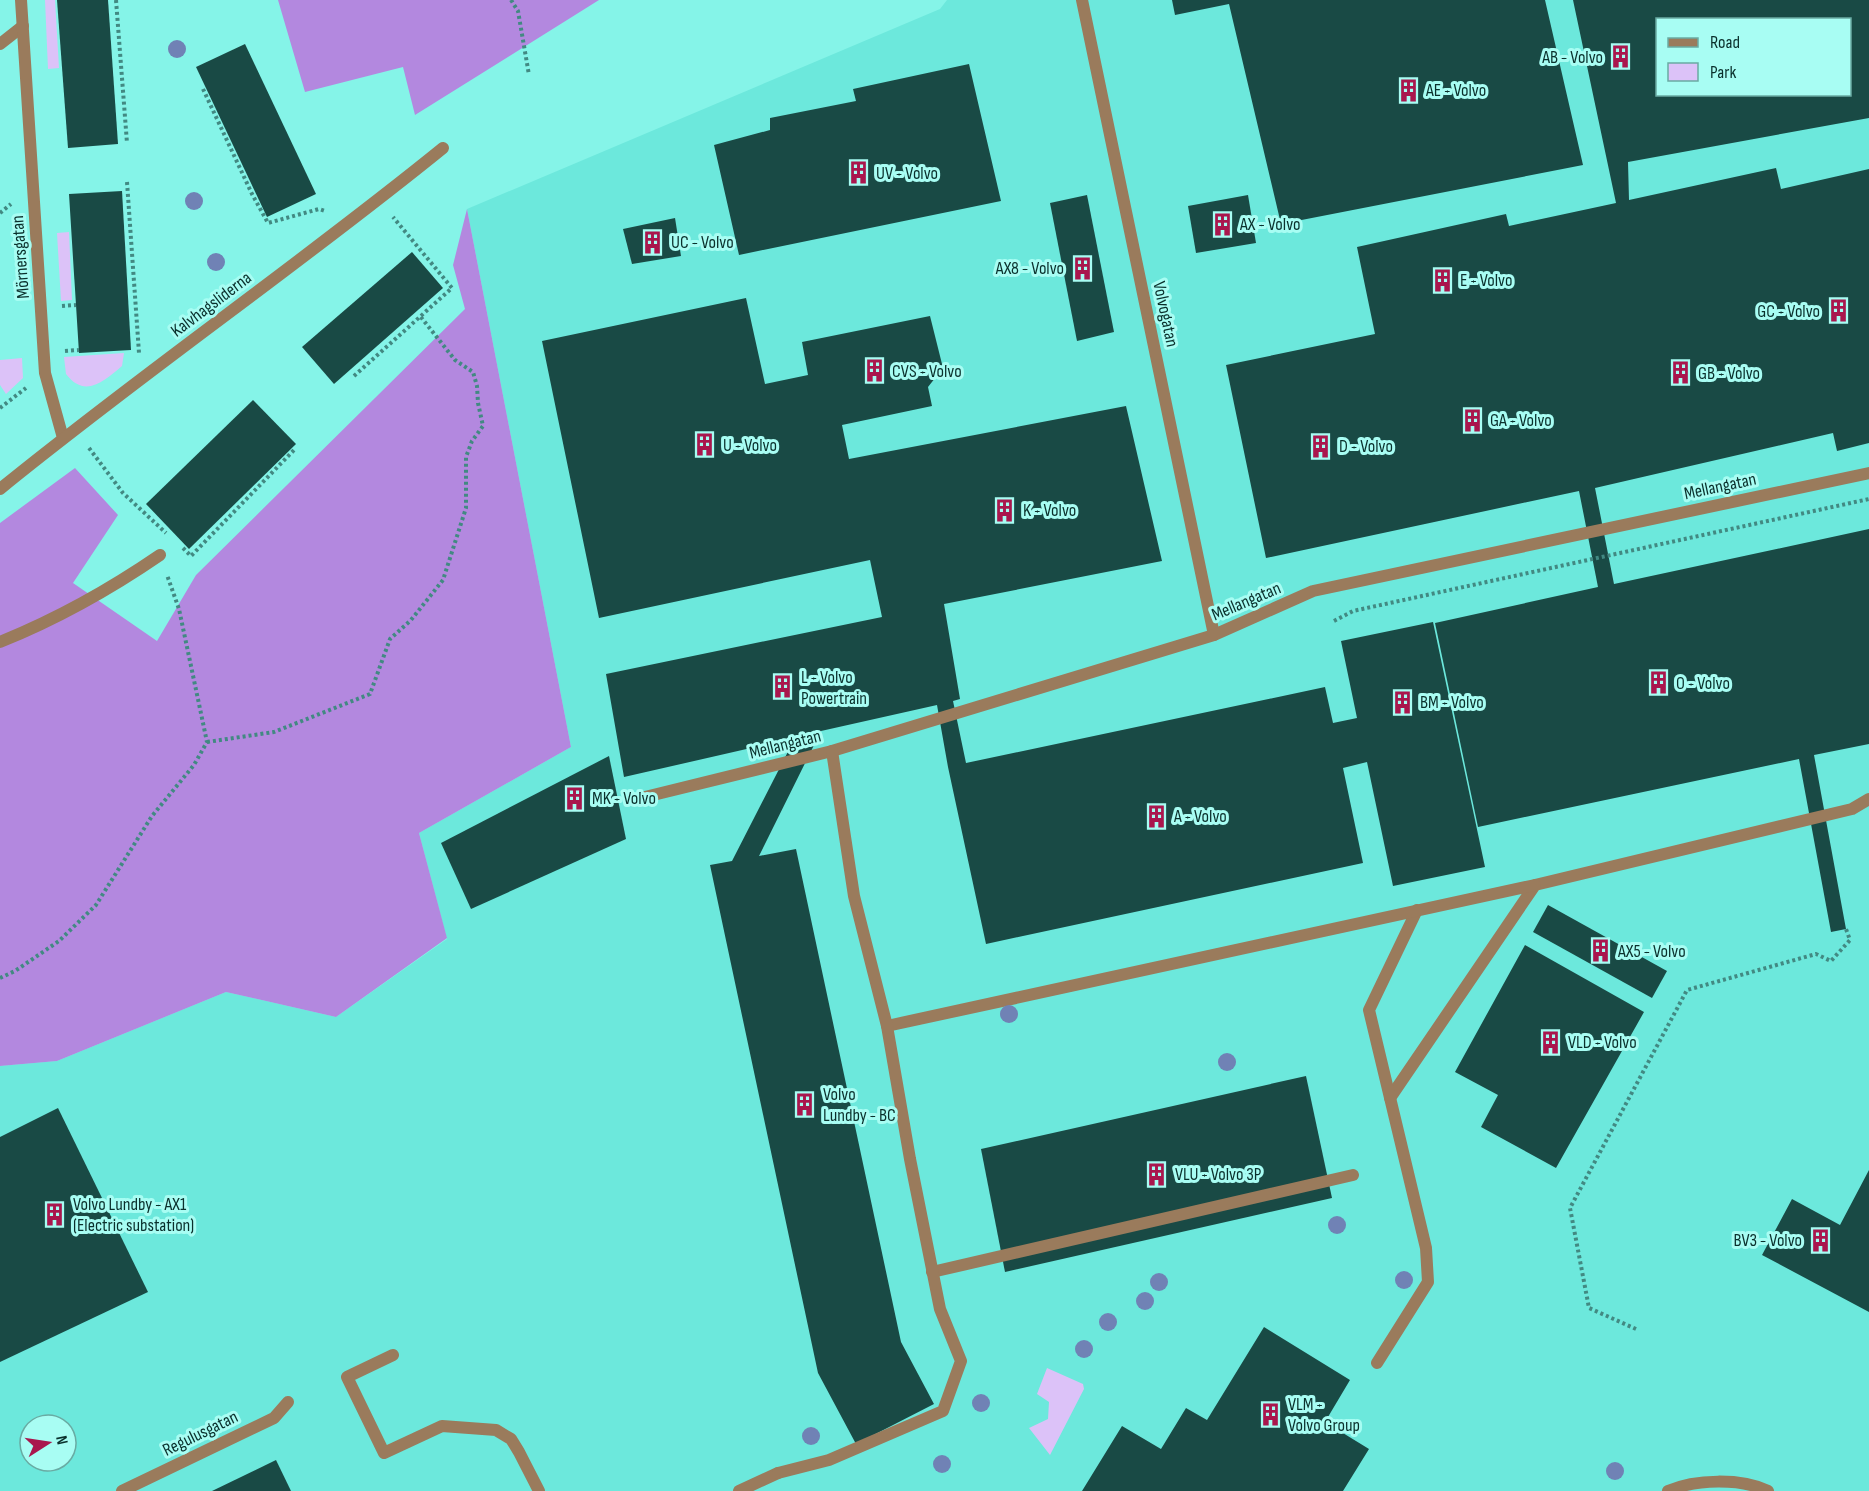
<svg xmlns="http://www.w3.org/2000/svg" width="1869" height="1491" viewBox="0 0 1869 1491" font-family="'Sofia Sans Condensed',sans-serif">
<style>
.built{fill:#6ce8dc;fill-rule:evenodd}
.green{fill:#dcc2f8}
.forest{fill:#b388df}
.building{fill:#194a45;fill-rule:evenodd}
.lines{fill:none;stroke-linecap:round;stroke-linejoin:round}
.path{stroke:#428982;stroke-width:4;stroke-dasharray:3 3;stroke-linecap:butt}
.lane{stroke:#9a7b5c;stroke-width:12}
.street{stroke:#9a7b5c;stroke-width:12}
.tree{fill:#7082b5}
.labels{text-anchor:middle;stroke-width:6;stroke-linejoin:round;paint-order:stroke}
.poi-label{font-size:18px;fill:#0a302c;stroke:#a8fdf3;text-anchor:start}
.street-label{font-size:18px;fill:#0a302c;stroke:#a8fdf3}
</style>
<rect width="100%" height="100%" fill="#85f4e8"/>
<!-- built -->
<path class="built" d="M 947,0 L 1869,0 L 1869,1491 L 0,1491 L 0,1066 L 57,1061 L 226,992 L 336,1017 L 447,939 L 419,833 L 571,747 L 467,209 L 940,9 ZM 1658,20 L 1850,20 L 1850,94 L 1658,94 ZM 30,1425 L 66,1425 L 66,1461 L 30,1461 Z"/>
<!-- green -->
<g class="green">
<path d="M 45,0 L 55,0 L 59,68 L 48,69 Z"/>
<path d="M 69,232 L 72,300 L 61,301 L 57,233 Z"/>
<path d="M 124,353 L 122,366 C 104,381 85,399 66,374 L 64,357 Z"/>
<path d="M 22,358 L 23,378 L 6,394 L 0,385 L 0,360 Z"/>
<path d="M 1047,1368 L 1083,1384 L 1084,1389 L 1050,1455 L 1029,1428 L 1048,1419 L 1049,1402 L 1037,1394 Z"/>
</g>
<!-- forest -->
<g class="forest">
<path d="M 278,0 L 599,0 L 415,115 L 403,67 L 305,92 Z"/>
<path d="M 467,209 L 571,747 L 419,833 L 447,938 L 336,1017 L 226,992 L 57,1061 L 0,1066 L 0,523 L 75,468 L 118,515 L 73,583 L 157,641 L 196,575 L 465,309 L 453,265 Z"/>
</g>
<!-- building -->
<g class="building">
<path d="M 57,0 L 108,0 L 118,144 L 68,148 Z"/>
<path d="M 1172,0 L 1545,0 L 1583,165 L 1281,224 L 1229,4 L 1175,15 Z"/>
<path d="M 1573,0 L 1869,0 L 1869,118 L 1628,162 L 1629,200 L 1776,168 L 1781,189 L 1869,169 L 1869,443 L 1837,451 L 1833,433 L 1595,488 L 1614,584 L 1869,529 L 1869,744 L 1814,755 L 1846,929 L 1831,932 L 1799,759 L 1478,827 L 1435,623 L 1598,587 L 1579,491 L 1266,558 L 1226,365 L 1375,334 L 1357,247 L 1506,214 L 1509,226 L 1616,203 ZM 1658,20 L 1850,20 L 1850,94 L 1658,94 Z"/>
<path d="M 245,44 L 316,194 L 267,217 L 196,67 Z"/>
<path d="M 969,64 L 1001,201 L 739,255 L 714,145 L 770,130 L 770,118 L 856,101 L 853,89 Z"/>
<path d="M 122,191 L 131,350 L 79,353 L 69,194 Z"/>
<path d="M 1087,195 L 1114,332 L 1077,341 L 1050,203 Z"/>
<path d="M 1248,195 L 1256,243 L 1196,253 L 1188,206 Z"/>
<path d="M 675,218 L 681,256 L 632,264 L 623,229 Z"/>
<path d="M 412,252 L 443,288 L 334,384 L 302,347 Z"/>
<path d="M 746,298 L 765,384 L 808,375 L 802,342 L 930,316 L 943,368 L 928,387 L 932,406 L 842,425 L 849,459 L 1126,406 L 1162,561 L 944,604 L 960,699 L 953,701 L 966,763 L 1325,687 L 1333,723 L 1357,718 L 1341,641 L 1433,622 L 1485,867 L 1393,886 L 1367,762 L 1343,768 L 1363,863 L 986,944 L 948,767 L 937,705 L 821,731 L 759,856 L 796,849 L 901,1342 L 934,1404 L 856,1444 L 818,1373 L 710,865 L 732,861 L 795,738 L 624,777 L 606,674 L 882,617 L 870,560 L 599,618 L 542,341 Z"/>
<path d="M 253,400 L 296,444 L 189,549 L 146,504 Z"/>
<path d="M 609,756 L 626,839 L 471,909 L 441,843 Z"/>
<path d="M 1548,905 L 1667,971 L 1652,998 L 1533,932 Z"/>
<path d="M 1525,945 L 1644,1012 L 1556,1168 L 1481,1127 L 1498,1095 L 1455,1072 Z"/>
<path d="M 1306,1076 L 1332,1198 L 1005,1272 L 981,1149 Z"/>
<path d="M 58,1108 L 148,1292 L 0,1362 L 0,1137 Z"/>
<path d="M 1869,1170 L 1869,1312 L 1762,1255 L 1792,1199 L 1840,1225 Z"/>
<path d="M 1264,1327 L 1350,1380 L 1325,1422 L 1369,1449 L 1343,1491 L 1082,1491 L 1122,1426 L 1161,1449 L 1186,1408 L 1207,1420 Z"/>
<path d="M 276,1460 L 291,1491 L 212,1491 Z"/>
</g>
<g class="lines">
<!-- path -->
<g class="path">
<path d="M 116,0 L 127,143"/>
<path d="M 511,0 L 518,11 L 529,75"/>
<path d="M 203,89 L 252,194 L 268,223 L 319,209 L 325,211"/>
<path d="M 127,182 L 139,353"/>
<path d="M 0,213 L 11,204"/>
<path d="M 62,306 L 76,305"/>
<path d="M 65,351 L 79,350"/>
<path d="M 354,376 L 452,288 L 393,217"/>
<path d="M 0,408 L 26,388"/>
<path d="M 89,448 L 123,493 L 166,533"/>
<path d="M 183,548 L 191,556 L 295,449"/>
<path d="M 1334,621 L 1353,611 L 1869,499"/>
<path d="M 207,742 L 274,732 L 370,694 L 390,639 L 411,620 L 443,580 L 466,508 L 466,457 L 472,441 L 483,426 L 478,403 L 477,386 L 473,372 L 455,360 L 420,316"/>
<path d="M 0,978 L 15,971 L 59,941 L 96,905 L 152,816 L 194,765 L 207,742 L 179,609 L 167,575"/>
<path d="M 1636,1329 L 1589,1308 L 1570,1208 L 1687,990 L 1816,954 L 1831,961 L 1850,940 L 1846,929"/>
</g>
<!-- lane -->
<g class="lane">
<path d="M 1082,0 L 1214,635"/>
<path d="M 0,44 L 23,26"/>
<path d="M 0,642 C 57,619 109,590 160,555"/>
<path d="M 645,797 L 832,751 L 1214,635 L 1313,591 L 1869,473"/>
<path d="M 1390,1098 L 1535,885 L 1852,809 L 1869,799"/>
<path d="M 932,1272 L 1353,1175"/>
<path d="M 393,1355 L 347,1377 L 384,1453 L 442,1426 L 496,1430 L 511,1439 L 519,1452 L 539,1491"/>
<path d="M 1377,1363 L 1428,1282 L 1426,1248 L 1369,1010 L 1417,910"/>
<path d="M 122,1491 L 274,1418 L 288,1402"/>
<path d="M 739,1491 L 778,1473"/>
<path d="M 1668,1491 C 1695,1479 1741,1478 1768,1491"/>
</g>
<!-- street -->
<g class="street">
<path d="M 21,0 L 45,373 L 63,438"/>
<path d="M 0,489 C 145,371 299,265 443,148"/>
<path d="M 887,1026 L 1535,885"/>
<path d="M 778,1473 L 829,1460 L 943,1411 L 961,1361 L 940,1309 L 910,1159 L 887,1026 L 854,896 L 832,751"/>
</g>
</g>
<!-- trees -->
<g class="tree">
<circle cx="177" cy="49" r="9"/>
<circle cx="194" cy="201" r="9"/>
<circle cx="216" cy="262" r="9"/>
<circle cx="1009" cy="1014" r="9"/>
<circle cx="1227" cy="1062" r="9"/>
<circle cx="1337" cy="1225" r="9"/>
<circle cx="1404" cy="1280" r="9"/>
<circle cx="1159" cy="1282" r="9"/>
<circle cx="1145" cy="1301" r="9"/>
<circle cx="1108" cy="1322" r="9"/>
<circle cx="1084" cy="1349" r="9"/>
<circle cx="981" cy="1403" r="9"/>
<circle cx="811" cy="1436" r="9"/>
<circle cx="942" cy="1464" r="9"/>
<circle cx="1615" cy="1471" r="9"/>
</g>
<!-- icons -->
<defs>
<symbol id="building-bare" viewBox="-9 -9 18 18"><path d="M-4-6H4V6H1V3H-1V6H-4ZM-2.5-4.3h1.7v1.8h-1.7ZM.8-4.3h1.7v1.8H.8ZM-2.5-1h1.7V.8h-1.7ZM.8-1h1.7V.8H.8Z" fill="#a9164d" stroke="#a8fdf3" stroke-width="2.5" paint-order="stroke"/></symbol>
</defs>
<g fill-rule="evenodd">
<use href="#building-bare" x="1604" y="40" width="33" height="33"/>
<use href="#building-bare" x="1392" y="74" width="33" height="33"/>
<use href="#building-bare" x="842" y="156" width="33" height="33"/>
<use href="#building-bare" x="1206" y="208" width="33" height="33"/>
<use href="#building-bare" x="636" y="226" width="33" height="33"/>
<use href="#building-bare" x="1066" y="252" width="33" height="33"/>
<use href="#building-bare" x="1426" y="264" width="33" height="33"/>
<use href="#building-bare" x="1822" y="294" width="33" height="33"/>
<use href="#building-bare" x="858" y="354" width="33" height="33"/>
<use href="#building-bare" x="1664" y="356" width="33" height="33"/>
<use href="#building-bare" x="1456" y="404" width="33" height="33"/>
<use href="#building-bare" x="688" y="428" width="33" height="33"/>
<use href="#building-bare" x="1304" y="430" width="33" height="33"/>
<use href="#building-bare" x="988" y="494" width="33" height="33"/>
<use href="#building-bare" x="1642" y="666" width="33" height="33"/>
<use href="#building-bare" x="766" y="670" width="33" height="33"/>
<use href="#building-bare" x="1386" y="686" width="33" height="33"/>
<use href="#building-bare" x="558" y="782" width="33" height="33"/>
<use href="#building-bare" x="1140" y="800" width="33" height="33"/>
<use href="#building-bare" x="1584" y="934" width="33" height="33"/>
<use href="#building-bare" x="1534" y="1026" width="33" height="33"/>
<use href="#building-bare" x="788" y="1088" width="33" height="33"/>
<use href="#building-bare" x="1140" y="1158" width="33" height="33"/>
<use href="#building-bare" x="38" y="1198" width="33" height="33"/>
<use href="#building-bare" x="1804" y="1224" width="33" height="33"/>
<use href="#building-bare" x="1254" y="1398" width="33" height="33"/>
</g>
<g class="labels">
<!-- poi labels -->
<g class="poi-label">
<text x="1603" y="63" text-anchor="end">AB - Volvo</text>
<text x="1426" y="96">AE - Volvo</text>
<text x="876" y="179">UV - Volvo</text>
<text x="1240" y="230">AX - Volvo</text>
<text x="671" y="248">UC - Volvo</text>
<text x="1064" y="274" text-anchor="end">AX8 - Volvo</text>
<text x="1460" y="286">E - Volvo</text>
<text x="1820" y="317" text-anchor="end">GC - Volvo</text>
<text x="892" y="377">CVS - Volvo</text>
<text x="1698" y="379">GB - Volvo</text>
<text x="1490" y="426">GA - Volvo</text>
<text x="723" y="451">U - Volvo</text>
<text x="1339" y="452">D - Volvo</text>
<text x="1023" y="516">K - Volvo</text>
<text x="801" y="683">L - Volvo<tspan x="801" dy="21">Powertrain</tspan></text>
<text x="1676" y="689">O - Volvo</text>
<text x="1420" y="708">BM - Volvo</text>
<text x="592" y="804">MK - Volvo</text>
<text x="1174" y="822">A - Volvo</text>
<text x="1618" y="957">AX5 - Volvo</text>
<text x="1568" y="1048">VLD - Volvo</text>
<text x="823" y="1100">Volvo<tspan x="823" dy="21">Lundby - BC</tspan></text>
<text x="1175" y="1180">VLU - Volvo 3P</text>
<text x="73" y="1210">Volvo Lundby - AX1<tspan x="73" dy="21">(Electric substation)</tspan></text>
<text x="1802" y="1246" text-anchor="end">BV3 - Volvo</text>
<text x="1288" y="1410">VLM -<tspan x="1288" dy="21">Volvo Group</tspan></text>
</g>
<!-- street labels -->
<g class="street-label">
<text transform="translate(20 257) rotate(-94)" y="6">Mörnersgatan</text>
<text transform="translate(211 304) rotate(-37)" y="6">Kalvhagsliderna</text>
<text transform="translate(1166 314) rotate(78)" y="6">Volvogatan</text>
<text transform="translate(1720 486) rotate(-12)" y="6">Mellangatan</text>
<text transform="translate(1246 601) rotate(-23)" y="6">Mellangatan</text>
<text transform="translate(785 744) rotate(-14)" y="6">Mellangatan</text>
<text transform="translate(200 1433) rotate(-26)" y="6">Regulusgatan</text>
</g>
</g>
<!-- legend -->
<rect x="1656" y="18" width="195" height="78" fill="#a8fdf3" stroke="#69aba3" stroke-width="1.5"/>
<rect x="1668" y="38" width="30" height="9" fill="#9a7b5c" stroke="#69aba3" stroke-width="1.5"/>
<text x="1710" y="48" font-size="18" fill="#0a302c">Road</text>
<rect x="1668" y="63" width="30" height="18" fill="#dcc2f8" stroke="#69aba3" stroke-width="1.5"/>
<text x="1710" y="78" font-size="18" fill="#0a302c">Park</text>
<!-- north arrow -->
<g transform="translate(48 1443) rotate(78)"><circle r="28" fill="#a8fdf3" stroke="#69aba3" stroke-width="1.5"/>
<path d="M0-4.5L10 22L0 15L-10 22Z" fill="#a9164d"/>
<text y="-9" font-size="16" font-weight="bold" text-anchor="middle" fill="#0a302c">N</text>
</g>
</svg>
